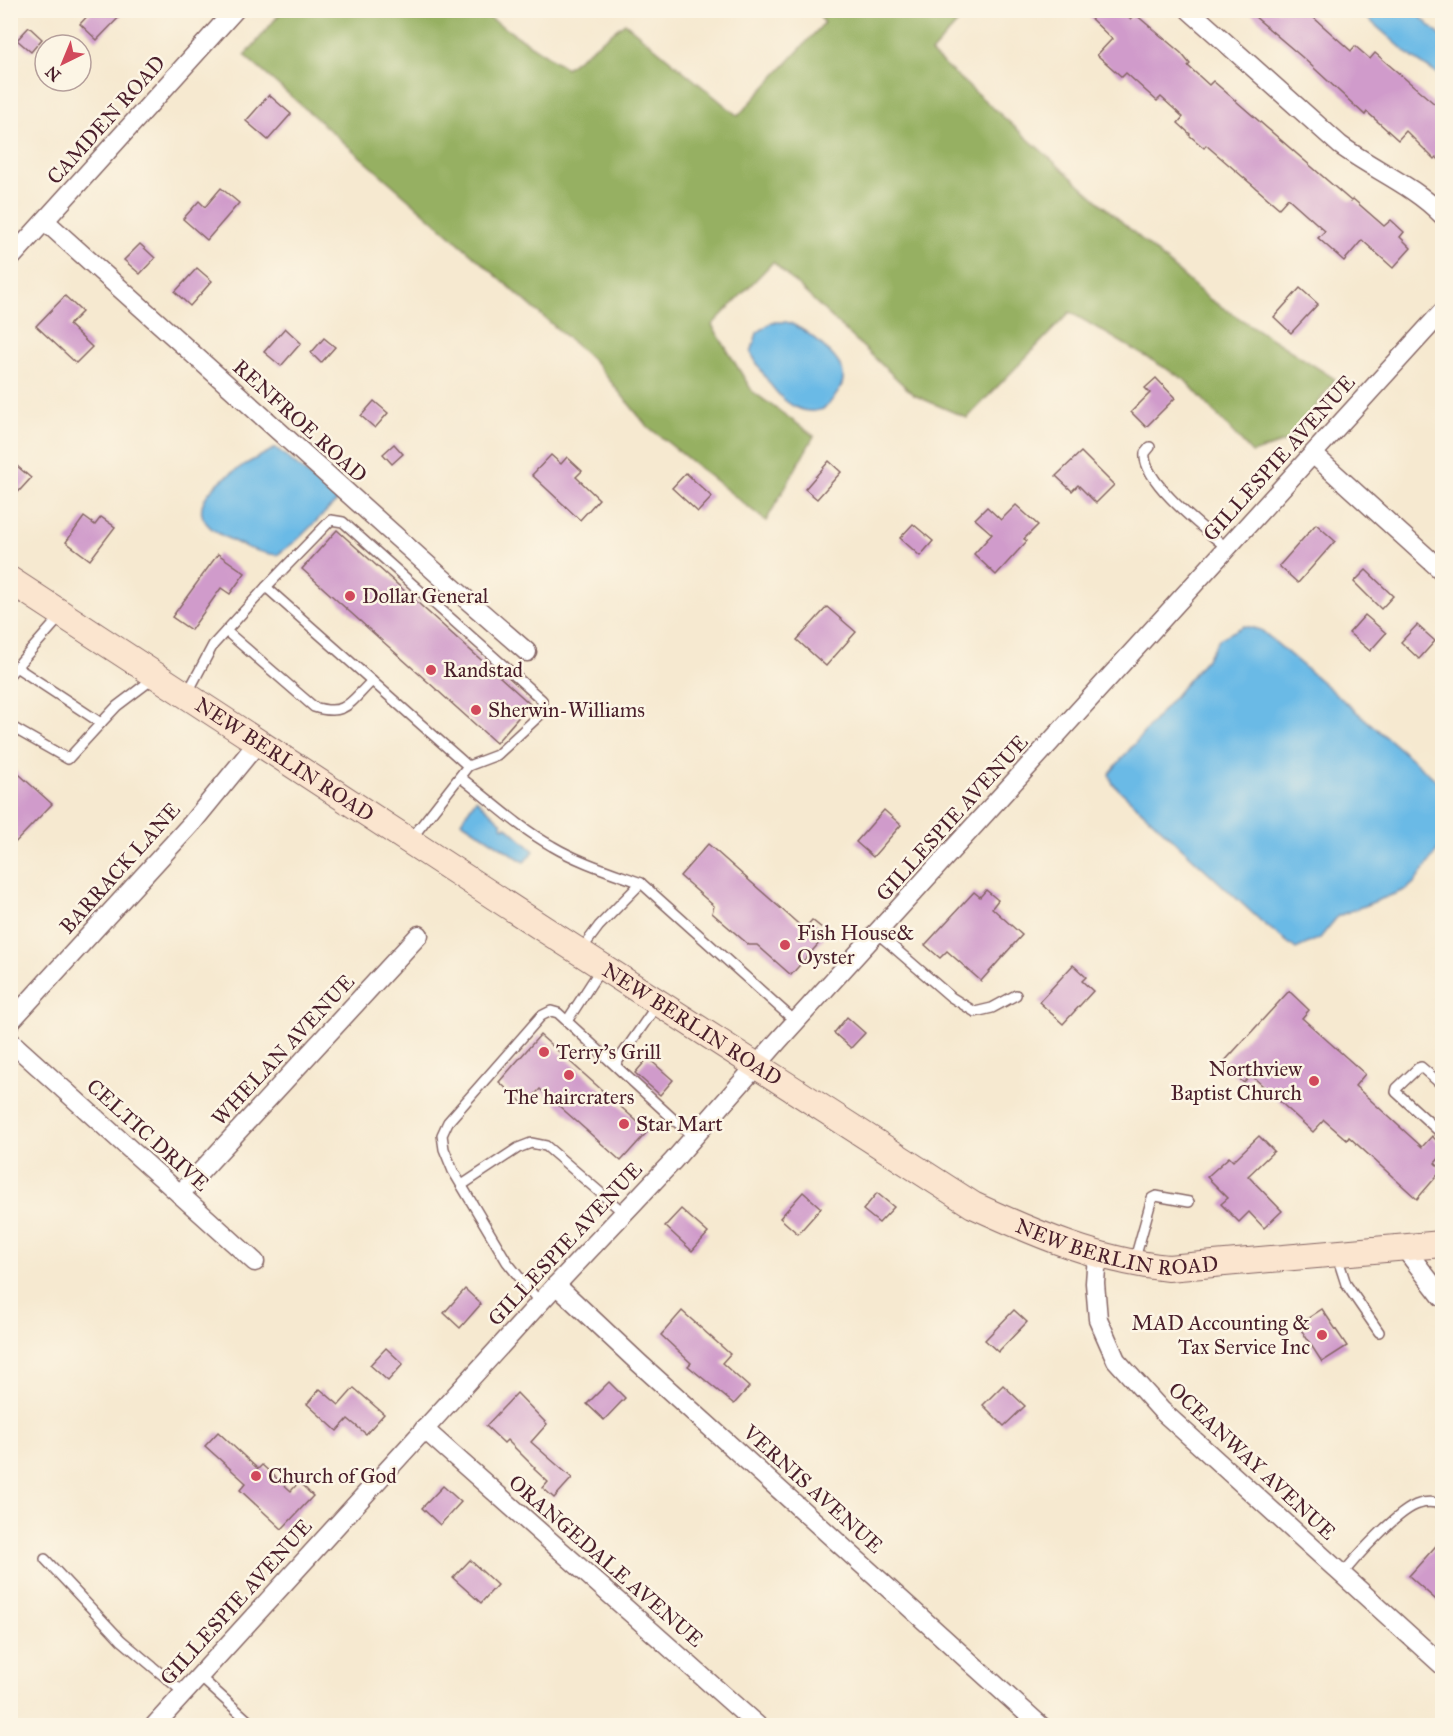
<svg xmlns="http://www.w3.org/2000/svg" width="1453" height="1736" viewBox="0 0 1453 1736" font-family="'IM FELL Great Primer',serif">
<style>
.forest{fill:#96b062;stroke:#706846;stroke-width:1.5}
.water{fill:#6bbae6;stroke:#5a6c88;stroke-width:1.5}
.building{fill:#d09bcb}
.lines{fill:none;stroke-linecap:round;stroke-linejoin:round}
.lane-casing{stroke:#866665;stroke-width:12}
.street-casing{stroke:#866665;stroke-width:21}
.secondary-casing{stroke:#866665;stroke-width:28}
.lane{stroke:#fff;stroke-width:9}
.street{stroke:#fff;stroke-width:18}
.secondary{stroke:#fbe5cf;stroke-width:26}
.poi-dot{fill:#d1495b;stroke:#fcf5e5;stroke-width:2}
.labels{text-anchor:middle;stroke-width:5;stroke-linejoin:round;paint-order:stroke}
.street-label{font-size:21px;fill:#4a1f2b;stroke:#fcf5e5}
.poi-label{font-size:21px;fill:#4a1f2b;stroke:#fcf5e5;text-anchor:start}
</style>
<rect width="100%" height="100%" fill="#fcf5e5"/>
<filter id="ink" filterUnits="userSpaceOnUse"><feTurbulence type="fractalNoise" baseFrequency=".0167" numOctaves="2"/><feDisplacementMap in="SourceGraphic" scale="12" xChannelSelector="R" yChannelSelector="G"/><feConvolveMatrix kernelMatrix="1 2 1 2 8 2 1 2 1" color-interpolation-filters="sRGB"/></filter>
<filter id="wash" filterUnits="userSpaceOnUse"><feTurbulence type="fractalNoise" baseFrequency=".008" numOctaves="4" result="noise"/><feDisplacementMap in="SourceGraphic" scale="24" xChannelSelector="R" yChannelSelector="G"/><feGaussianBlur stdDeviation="1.35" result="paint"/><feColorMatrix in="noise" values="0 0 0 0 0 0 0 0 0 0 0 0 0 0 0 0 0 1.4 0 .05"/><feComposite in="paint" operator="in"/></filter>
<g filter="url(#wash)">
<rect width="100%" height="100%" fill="#f6e9d0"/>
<!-- forest -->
<path class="forest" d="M 282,11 L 479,11 L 566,68 L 625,23 L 738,116 L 824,23 L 817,11 L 968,11 L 931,53 L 1209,299 L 1335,379 L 1293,439 L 1252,453 L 1184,379 L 1070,312 L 967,418 L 914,395 L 773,262 L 712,325 L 752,391 L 814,436 L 766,521 L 646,425 L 594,361 L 245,56 Z"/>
<!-- water -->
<g class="water">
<path d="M 1359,11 L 1414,11 L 1442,37 L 1442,77 L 1413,58 Z"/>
<path d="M 772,322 C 776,322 782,322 786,322 C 802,326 841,357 843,374 C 845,388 832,400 824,409 C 819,410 814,412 809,411 C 781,409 763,374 751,353 L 757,333 Z"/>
<path d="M 276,448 L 338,500 L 296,541 L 277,555 C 255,552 245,547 225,537 C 161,504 245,464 276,448 Z"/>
<path d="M 1244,626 L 1261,630 L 1442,785 L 1442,844 L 1415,882 L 1407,889 L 1338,916 L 1320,938 L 1296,949 L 1262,922 L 1113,784 L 1109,774 L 1207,658 L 1219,639 Z"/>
<path d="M 476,799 L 502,823 L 501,825 L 504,828 L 506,826 L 534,851 L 524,862 L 461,821 Z"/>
</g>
<g id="blocks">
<!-- building -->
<g class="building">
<path d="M 93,10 L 126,10 L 97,40 L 80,24 Z"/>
<path d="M 1082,10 L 1121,10 L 1130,19 L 1135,14 L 1181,53 L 1190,64 L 1188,66 L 1209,85 L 1213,81 L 1351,201 L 1353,199 L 1384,226 L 1391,220 L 1404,232 L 1400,237 L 1411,248 L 1393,268 L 1362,240 L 1344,261 L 1318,238 L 1325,231 L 1288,198 L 1279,208 L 1206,145 L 1204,148 L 1189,135 L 1190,134 L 1178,123 L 1183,117 L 1161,97 L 1157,101 L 1126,73 L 1122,77 L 1097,55 L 1112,39 Z"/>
<path d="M 1247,10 L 1305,10 L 1351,51 L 1355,46 L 1370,59 L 1375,53 L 1443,111 L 1443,163 L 1436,157 L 1434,159 L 1406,131 L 1398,140 L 1367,112 L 1365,115 L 1302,57 Z"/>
<path d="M 29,27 L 42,39 L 31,52 L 17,40 Z"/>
<path d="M 269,95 L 291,114 L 268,140 L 246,121 Z"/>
<path d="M 221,188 L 239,203 L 207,240 L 183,219 L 199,201 L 205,207 Z"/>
<path d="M 140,244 L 155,258 L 140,274 L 124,260 Z"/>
<path d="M 197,268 L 212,281 L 190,306 L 175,292 Z"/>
<path d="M 1300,288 L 1318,304 L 1291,333 L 1274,317 Z"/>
<path d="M 65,296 L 82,312 L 69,325 L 92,347 L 76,363 L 36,326 Z"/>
<path d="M 285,328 L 301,343 L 281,366 L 264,352 Z"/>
<path d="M 324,338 L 335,347 L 321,363 L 311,353 Z"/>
<path d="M 1156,378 L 1175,398 L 1146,427 L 1131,412 L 1150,393 L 1145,388 Z"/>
<path d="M 374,401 L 388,413 L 375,428 L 361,416 Z"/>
<path d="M 394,444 L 403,454 L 392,464 L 383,454 Z"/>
<path d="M 1081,452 L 1114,485 L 1096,503 L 1078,485 L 1072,491 L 1056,476 Z"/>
<path d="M 551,455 L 561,464 L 567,457 L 582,471 L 576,477 L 599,499 L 580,520 L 532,475 Z"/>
<path d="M 10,460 L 31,478 L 10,501 Z"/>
<path d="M 829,461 L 841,472 L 817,499 L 805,489 Z"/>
<path d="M 686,473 L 712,497 L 698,512 L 672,488 Z"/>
<path d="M 1016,505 L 1038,525 L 1024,539 L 1027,541 L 996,575 L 974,554 L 992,534 L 975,519 L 987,507 L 1001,520 Z"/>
<path d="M 84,517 L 95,525 L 101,517 L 115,527 L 90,560 L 66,542 Z"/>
<path d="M 913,524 L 933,541 L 920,556 L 900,538 Z"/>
<path d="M 1316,524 L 1335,541 L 1298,583 L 1279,566 Z"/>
<path d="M 337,530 L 530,704 L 496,743 L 302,569 Z"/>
<path d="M 218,554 L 245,573 L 230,594 L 221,588 L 191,630 L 172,617 Z"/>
<path d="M 1366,570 L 1393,596 L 1381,609 L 1354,582 Z"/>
<path d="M 827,607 L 856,632 L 826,666 L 797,640 Z"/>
<path d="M 1365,615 L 1386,633 L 1370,651 L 1349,633 Z"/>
<path d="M 1417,625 L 1435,641 L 1419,659 L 1401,642 Z"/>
<path d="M 10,766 L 52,804 L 10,848 Z"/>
<path d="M 884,810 L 901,825 L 873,857 L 856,842 Z"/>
<path d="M 708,844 L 804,929 L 812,920 L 828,933 L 791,975 L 757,945 L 749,945 L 712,913 L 714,906 L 680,876 Z"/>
<path d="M 986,890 L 998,900 L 992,908 L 1022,935 L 981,981 L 947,951 L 940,958 L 925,945 L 974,892 L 980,897 Z"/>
<path d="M 1073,965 L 1086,977 L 1082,981 L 1093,991 L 1063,1024 L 1039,1002 Z"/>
<path d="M 1289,991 L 1309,1010 L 1302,1018 L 1365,1074 L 1355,1086 L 1422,1147 L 1432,1136 L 1443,1147 L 1443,1154 L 1435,1163 L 1442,1170 L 1417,1199 L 1349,1137 L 1347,1140 L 1324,1120 L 1313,1132 L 1251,1075 L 1244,1083 L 1222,1064 Z"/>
<path d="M 847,1017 L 865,1033 L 851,1048 L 834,1033 Z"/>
<path d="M 540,1035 L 648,1131 L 621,1161 L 540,1089 L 525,1105 L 499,1082 Z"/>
<path d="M 648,1058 L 673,1080 L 660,1095 L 635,1073 Z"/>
<path d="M 1259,1136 L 1274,1151 L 1248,1176 L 1282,1211 L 1264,1228 L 1249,1212 L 1239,1222 L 1221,1204 L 1228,1198 L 1207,1177 L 1229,1157 L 1233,1161 Z"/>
<path d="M 803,1192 L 821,1208 L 798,1234 L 780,1218 Z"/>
<path d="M 877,1193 L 894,1207 L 879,1223 L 863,1210 Z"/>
<path d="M 681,1209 L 708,1233 L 692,1251 L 665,1226 Z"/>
<path d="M 465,1289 L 481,1304 L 460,1328 L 444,1313 Z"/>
<path d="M 1322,1309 L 1347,1346 L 1322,1362 L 1298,1325 Z"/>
<path d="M 1014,1310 L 1027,1322 L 998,1352 L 985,1340 Z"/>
<path d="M 682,1311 L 730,1354 L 722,1363 L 749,1387 L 734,1404 L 688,1366 L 691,1363 L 661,1335 Z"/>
<path d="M 386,1348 L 403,1364 L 388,1381 L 370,1365 Z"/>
<path d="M 609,1382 L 625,1398 L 604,1420 L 587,1404 Z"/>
<path d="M 1003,1385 L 1025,1406 L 1004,1426 L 983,1405 Z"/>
<path d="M 354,1388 L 384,1414 L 366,1434 L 348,1419 L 337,1431 L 307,1404 L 320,1389 L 339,1405 Z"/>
<path d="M 517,1393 L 547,1424 L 531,1442 L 572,1478 L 554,1498 L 543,1488 L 548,1482 L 534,1469 L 535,1468 L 507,1440 L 504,1443 L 486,1426 Z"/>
<path d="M 218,1432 L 258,1469 L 262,1465 L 291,1491 L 299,1482 L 313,1496 L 282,1529 L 240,1490 L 246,1483 L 205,1446 Z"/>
<path d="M 443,1486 L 461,1502 L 440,1525 L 422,1508 Z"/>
<path d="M 1443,1538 L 1443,1606 L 1409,1576 Z"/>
<path d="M 470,1560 L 497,1585 L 481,1603 L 453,1578 Z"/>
</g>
</g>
</g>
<g filter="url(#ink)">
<use href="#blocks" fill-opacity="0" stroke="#866665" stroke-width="1.5"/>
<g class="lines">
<defs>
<g id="lane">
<path d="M 1150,447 L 1145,453 C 1141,481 1207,531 1227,548"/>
<path d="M 266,587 L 331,520 L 343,522 L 542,700 L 542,713 L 497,755 L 468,766"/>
<path d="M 226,631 L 314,707 C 346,717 350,702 372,681"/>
<path d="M 10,674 L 61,616"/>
<path d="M 187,694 L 213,645 L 266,587 L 468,766 L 411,839"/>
<path d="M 101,723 L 117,706 L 154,678"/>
<path d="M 10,726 L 68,759 L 101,723 L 16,667"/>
<path d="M 460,777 C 490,800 518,827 552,846 C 579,862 611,872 641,883"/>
<path d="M 877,933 L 951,997 L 975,1012 L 992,1008 L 1016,995"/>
<path d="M 581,950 L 599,926 L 641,883 L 796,1022"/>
<path d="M 567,1021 L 602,967"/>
<path d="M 615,1065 L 657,1005"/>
<path d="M 1442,1085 L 1421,1067 L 1418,1068 L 1397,1088 L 1396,1092 L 1442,1134"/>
<path d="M 462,1185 L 518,1148 L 531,1143 L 546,1146 L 624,1213"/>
<path d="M 1337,1256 L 1346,1284 L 1379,1332"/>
<path d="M 1134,1262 L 1152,1198 L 1156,1196 L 1189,1202"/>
<path d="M 540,1303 L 507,1262 L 453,1171 L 444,1149 L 442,1135 L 448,1122 L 541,1016 L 551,1011 L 558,1013 L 694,1138"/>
<path d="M 45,1559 L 121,1640 L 184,1693"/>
<path d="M 1342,1575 C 1355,1558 1399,1509 1419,1504 C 1427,1501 1434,1502 1442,1504"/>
<path d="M 199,1676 L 254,1726"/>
</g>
<g id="street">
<path d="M 1189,10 L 1340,145 C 1374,170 1413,185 1442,215"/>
<path d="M 45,221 L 450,585 L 527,652"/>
<path d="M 10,259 L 235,10"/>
<path d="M 1313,454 L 1442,571"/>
<path d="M 10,1022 L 192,823 L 259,741"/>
<path d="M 10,1041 L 255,1262"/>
<path d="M 180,1194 L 419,935"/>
<path d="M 1405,1249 L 1442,1297"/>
<path d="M 1097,1255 L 1095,1283 L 1098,1319 L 1116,1360 L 1162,1411 L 1442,1665"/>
<path d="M 556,1285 L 639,1363 L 1041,1726"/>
<path d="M 424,1429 L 758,1726"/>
<path d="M 154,1726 L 556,1285 L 673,1161 L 778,1041 L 1442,312"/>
</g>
<g id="secondary">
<path id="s1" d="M 10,580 L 547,931 L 973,1205 C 1036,1234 1099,1261 1168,1268 L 1442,1244"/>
</g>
</defs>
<!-- lane casing -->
<use href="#lane" class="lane-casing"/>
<!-- street casing -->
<use href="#street" class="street-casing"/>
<!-- secondary casing -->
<use href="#secondary" class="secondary-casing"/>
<!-- lane -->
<use href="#lane" class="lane"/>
<!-- street -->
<use href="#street" class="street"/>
<!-- secondary -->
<use href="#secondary" class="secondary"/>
</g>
</g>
<!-- markers -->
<g class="poi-dot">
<circle cx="350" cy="596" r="6"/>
<circle cx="431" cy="670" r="6"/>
<circle cx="476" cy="710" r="6"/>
<circle cx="785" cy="945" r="6"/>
<circle cx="544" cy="1052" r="6"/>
<circle cx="569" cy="1075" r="6"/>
<circle cx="1314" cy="1081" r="6"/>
<circle cx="624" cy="1124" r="6"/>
<circle cx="1322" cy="1335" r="6"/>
<circle cx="256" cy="1476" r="6"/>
</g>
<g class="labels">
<!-- street labels -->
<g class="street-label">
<text transform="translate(106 120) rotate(-48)" y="7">CAMDEN ROAD</text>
<text transform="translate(300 421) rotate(42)" y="7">RENFROE ROAD</text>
<text transform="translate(1279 458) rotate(-48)" y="7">GILLESPIE AVENUE</text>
<text dy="7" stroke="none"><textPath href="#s1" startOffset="328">NEW BERLIN ROAD</textPath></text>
<text transform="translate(952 818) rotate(-48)" y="7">GILLESPIE AVENUE</text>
<text transform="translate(120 868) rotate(-48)" y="7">BARRACK LANE</text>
<text dy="7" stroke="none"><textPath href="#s1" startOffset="814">NEW BERLIN ROAD</textPath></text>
<text transform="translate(283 1050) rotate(-47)" y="7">WHELAN AVENUE</text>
<text transform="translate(148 1135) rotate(42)" y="7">CELTIC DRIVE</text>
<text dy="7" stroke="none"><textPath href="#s1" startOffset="1300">NEW BERLIN ROAD</textPath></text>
<text transform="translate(565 1244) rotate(-47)" y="7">GILLESPIE AVENUE</text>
<text transform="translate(1252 1461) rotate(43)" y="7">OCEANWAY AVENUE</text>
<text transform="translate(813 1489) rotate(42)" y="7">VERNIS AVENUE</text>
<text transform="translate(606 1561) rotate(41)" y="7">ORANGEDALE AVENUE</text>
<text transform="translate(236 1602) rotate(-48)" y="7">GILLESPIE AVENUE</text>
</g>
<!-- poi labels -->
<g class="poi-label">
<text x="362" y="603">Dollar General</text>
<text x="443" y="677">Randstad</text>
<text x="488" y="717">Sherwin-Williams</text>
<text x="797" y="940">Fish House&amp;<tspan x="797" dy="24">Oyster</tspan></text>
<text x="556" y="1059">Terry's Grill</text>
<text x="1302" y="1076" text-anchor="end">Northview<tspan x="1302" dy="24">Baptist Church</tspan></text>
<text x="569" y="1104" text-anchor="middle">The haircraters</text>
<text x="636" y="1131">Star Mart</text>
<text x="1310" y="1330" text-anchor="end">MAD Accounting &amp;<tspan x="1310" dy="24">Tax Service Inc</tspan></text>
<text x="268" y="1483">Church of God</text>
</g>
</g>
<!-- margin -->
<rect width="1453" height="1736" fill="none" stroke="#fcf5e5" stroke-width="36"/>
<!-- north arrow -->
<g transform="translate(63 63) rotate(223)"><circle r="28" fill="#fcf5e5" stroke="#b59f9b" stroke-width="1.5"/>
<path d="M0-4.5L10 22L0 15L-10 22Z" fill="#d1495b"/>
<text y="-9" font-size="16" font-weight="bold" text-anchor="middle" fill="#4a1f2b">N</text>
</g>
</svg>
